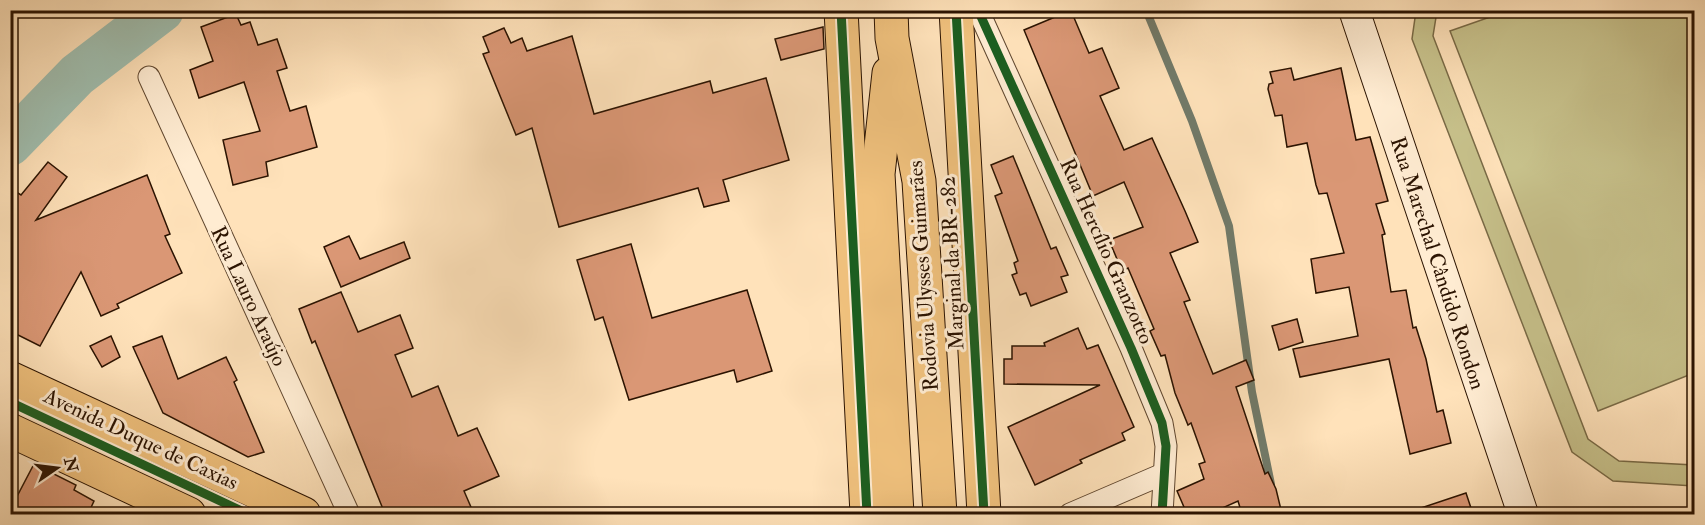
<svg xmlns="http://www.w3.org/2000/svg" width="1705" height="525" viewBox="0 0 1705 525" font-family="'IM FELL Double Pica',serif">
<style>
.green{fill:#c7c18b;stroke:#796a46;stroke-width:1.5}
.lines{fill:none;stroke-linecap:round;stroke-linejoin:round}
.stream{stroke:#717a69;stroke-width:8}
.river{stroke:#a0beaf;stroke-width:44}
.building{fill:#da9775;stroke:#2b1301;stroke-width:1.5}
.street-casing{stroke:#60472f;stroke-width:23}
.secondary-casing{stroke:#2b1301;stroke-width:32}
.primary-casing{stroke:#2b1301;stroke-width:35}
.highway-casing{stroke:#2b1301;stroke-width:35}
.street{stroke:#ffecd2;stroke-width:21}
.secondary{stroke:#ffecd2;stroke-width:30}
.primary{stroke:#f0c17d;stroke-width:33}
.highway{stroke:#f0c17d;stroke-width:33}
.cycleway-casing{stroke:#ffecd2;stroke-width:13}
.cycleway{stroke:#1b5e20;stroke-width:9}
.labels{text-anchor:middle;stroke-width:6;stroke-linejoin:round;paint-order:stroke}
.street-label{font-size:21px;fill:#2b1301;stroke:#ffecd2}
</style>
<rect width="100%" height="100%" fill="#ffe2ba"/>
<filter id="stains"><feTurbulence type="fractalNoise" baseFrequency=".00333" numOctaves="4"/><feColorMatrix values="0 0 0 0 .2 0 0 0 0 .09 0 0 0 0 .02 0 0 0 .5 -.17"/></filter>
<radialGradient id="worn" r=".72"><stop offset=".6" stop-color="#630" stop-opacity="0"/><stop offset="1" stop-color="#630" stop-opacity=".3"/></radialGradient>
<!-- green -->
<g class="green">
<path d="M 1510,10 L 1694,11 L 1694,373 L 1598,411 L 1450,31 Z"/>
<path d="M 1416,11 L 1437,11 L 1433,36 L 1588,439 L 1619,461 L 1694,465 L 1694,486 L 1613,481 L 1572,452 L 1412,39 Z"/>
</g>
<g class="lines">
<!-- stream -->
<path class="stream" d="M 1146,10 L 1192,121 L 1229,226 L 1252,392 L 1271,484"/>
<!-- river -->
<path class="river" d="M 10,144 L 77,75 L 162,10"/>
</g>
<!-- building -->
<g class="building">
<path d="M 1067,12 L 1068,15 L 1072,13 L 1089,53 L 1102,48 L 1119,88 L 1100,96 L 1124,150 L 1152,138 L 1185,211 L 1198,242 L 1170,253 L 1190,300 L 1184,302 L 1213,374 L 1246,360 L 1254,380 L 1236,387 L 1265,474 L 1268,472 L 1276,489 L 1282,514 L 1242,514 L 1238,501 L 1209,514 L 1187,514 L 1177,491 L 1204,479 L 1199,464 L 1205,462 L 1191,423 L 1188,425 L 1175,393 L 1165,355 L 1161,356 L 1150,331 L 1154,329 L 1128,268 L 1122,271 L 1109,240 L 1143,227 L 1124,182 L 1093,196 L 1024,30 Z"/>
<path d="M 236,14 L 241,25 L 250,22 L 258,45 L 277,39 L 287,68 L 277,71 L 290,111 L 306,106 L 317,147 L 266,162 L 268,176 L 233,185 L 223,140 L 260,131 L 244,82 L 199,98 L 190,70 L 213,61 L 201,27 Z"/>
<path d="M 823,27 L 824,49 L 781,60 L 775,39 Z"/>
<path d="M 504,28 L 511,43 L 522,38 L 527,51 L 572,36 L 594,114 L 710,81 L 713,93 L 766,78 L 789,160 L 723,180 L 729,201 L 704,207 L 698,188 L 559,227 L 532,128 L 516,135 L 483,54 L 489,52 L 483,37 Z"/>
<path d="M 1291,68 L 1294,80 L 1341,68 L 1356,140 L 1370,137 L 1388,201 L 1376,204 L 1385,234 L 1382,235 L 1391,292 L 1406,290 L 1413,328 L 1416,327 L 1426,359 L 1437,412 L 1443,410 L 1451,443 L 1410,454 L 1389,359 L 1300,377 L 1293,349 L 1358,336 L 1349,287 L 1316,293 L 1311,259 L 1344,253 L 1327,193 L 1319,194 L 1316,185 L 1307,143 L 1287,147 L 1282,115 L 1275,116 L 1268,89 L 1269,84 L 1273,83 L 1270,72 Z"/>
<path d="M 1013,156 L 1051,249 L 1056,247 L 1068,275 L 1061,277 L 1067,292 L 1031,306 L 1026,293 L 1020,295 L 1012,275 L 1017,273 L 1014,263 L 1018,261 L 995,196 L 1002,193 L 991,165 Z"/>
<path d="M 48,162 L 67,177 L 36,220 L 147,175 L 170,234 L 165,236 L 182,273 L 117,304 L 119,308 L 101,316 L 81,272 L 40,346 L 10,331 L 10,188 L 21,195 Z"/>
<path d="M 349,236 L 360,259 L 404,242 L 410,258 L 341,287 L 324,247 Z"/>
<path d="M 631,244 L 652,318 L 747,290 L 772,371 L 737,382 L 734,370 L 629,400 L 603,317 L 595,320 L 577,260 Z"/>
<path d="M 341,292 L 358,332 L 400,315 L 413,348 L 395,355 L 412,397 L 438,386 L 458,436 L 477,428 L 499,476 L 464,491 L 474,514 L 385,514 L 315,341 L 312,343 L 299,309 Z"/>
<path d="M 1297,319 L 1303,342 L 1279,350 L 1272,326 Z"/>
<path d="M 1078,328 L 1087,349 L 1098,345 L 1134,427 L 1122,433 L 1125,440 L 1080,460 L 1082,463 L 1035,485 L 1008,427 L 1100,385 L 1004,384 L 1004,359 L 1012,359 L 1012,346 L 1045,346 L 1044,343 Z"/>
<path d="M 111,336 L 120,357 L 102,367 L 90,346 Z"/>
<path d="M 162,336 L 178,379 L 226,357 L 237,380 L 234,382 L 264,452 L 248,457 L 163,413 L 133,347 Z"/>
<path d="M 34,464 L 76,485 L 74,490 L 94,501 L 88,514 L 29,514 L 12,506 Z"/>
<path d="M 1466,493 L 1473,514 L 1413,514 L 1412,511 Z"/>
</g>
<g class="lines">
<defs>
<g id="street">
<path d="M 978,10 L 1131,348 L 1162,423 L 1166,446 L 1162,514"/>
<path d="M 149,77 L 349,514"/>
<path d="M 1070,514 L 1163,474"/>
</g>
<path id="secondary" d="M 1354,10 L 1523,514"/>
<g id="primary">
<path d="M 841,10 L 867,514"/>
<path d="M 956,10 L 984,514"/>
<path d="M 10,378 L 304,514"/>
<path d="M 10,430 L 189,514"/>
</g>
<g id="highway">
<path d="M 891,10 L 892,38 L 919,181 L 940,514"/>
<path d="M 889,73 L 878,174 L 897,514"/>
</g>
</defs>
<!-- street casing -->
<use href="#street" class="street-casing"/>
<!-- secondary casing -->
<use href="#secondary" class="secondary-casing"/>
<!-- primary casing -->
<use href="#primary" class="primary-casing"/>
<!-- highway casing -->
<use href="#highway" class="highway-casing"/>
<!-- street -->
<use href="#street" class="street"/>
<!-- secondary -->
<use href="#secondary" class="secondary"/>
<!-- primary -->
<use href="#primary" class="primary"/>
<!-- highway -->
<use href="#highway" class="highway"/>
<defs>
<g id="cycleway">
<path d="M 841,10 L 867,514"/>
<path d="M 956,10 L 984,514"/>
<path d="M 978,10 L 1131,348 L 1162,423 L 1166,446 L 1162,514"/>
<path d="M 10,402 L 248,514"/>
</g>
</defs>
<!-- cycleway casing -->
<use href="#cycleway" class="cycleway-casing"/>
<!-- cycleway -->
<use href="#cycleway" class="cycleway"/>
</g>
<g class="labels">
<!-- street labels -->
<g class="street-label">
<text transform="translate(1107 251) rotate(66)" y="7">Rua Hercílio Granzotto</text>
<text transform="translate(952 263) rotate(-93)" y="7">Marginal da BR-282</text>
<text transform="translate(1438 263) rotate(72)" y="7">Rua Marechal Cândido Rondon</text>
<text transform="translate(923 276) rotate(-94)" y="7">Rodovia Ulysses Guimarães</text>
<text transform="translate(249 296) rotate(65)" y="7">Rua Lauro Araújo</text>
<text transform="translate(141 439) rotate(25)" y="7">Avenida Duque de Caxias</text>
</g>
</g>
<!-- margin -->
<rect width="1705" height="525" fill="none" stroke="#ffe2ba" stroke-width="36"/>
<rect x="12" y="12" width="1681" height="501" fill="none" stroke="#2b1301" stroke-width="3"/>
<rect x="18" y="18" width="1669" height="489" fill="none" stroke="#2b1301" stroke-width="1.5"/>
<!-- north arrow -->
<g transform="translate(57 468) rotate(76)" stroke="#ffecd2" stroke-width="4.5" paint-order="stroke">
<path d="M0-4.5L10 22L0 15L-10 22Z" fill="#2b1301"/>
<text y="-9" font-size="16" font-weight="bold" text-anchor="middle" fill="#2b1301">N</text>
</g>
<rect width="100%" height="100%" filter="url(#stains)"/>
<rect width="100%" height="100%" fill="url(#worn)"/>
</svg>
